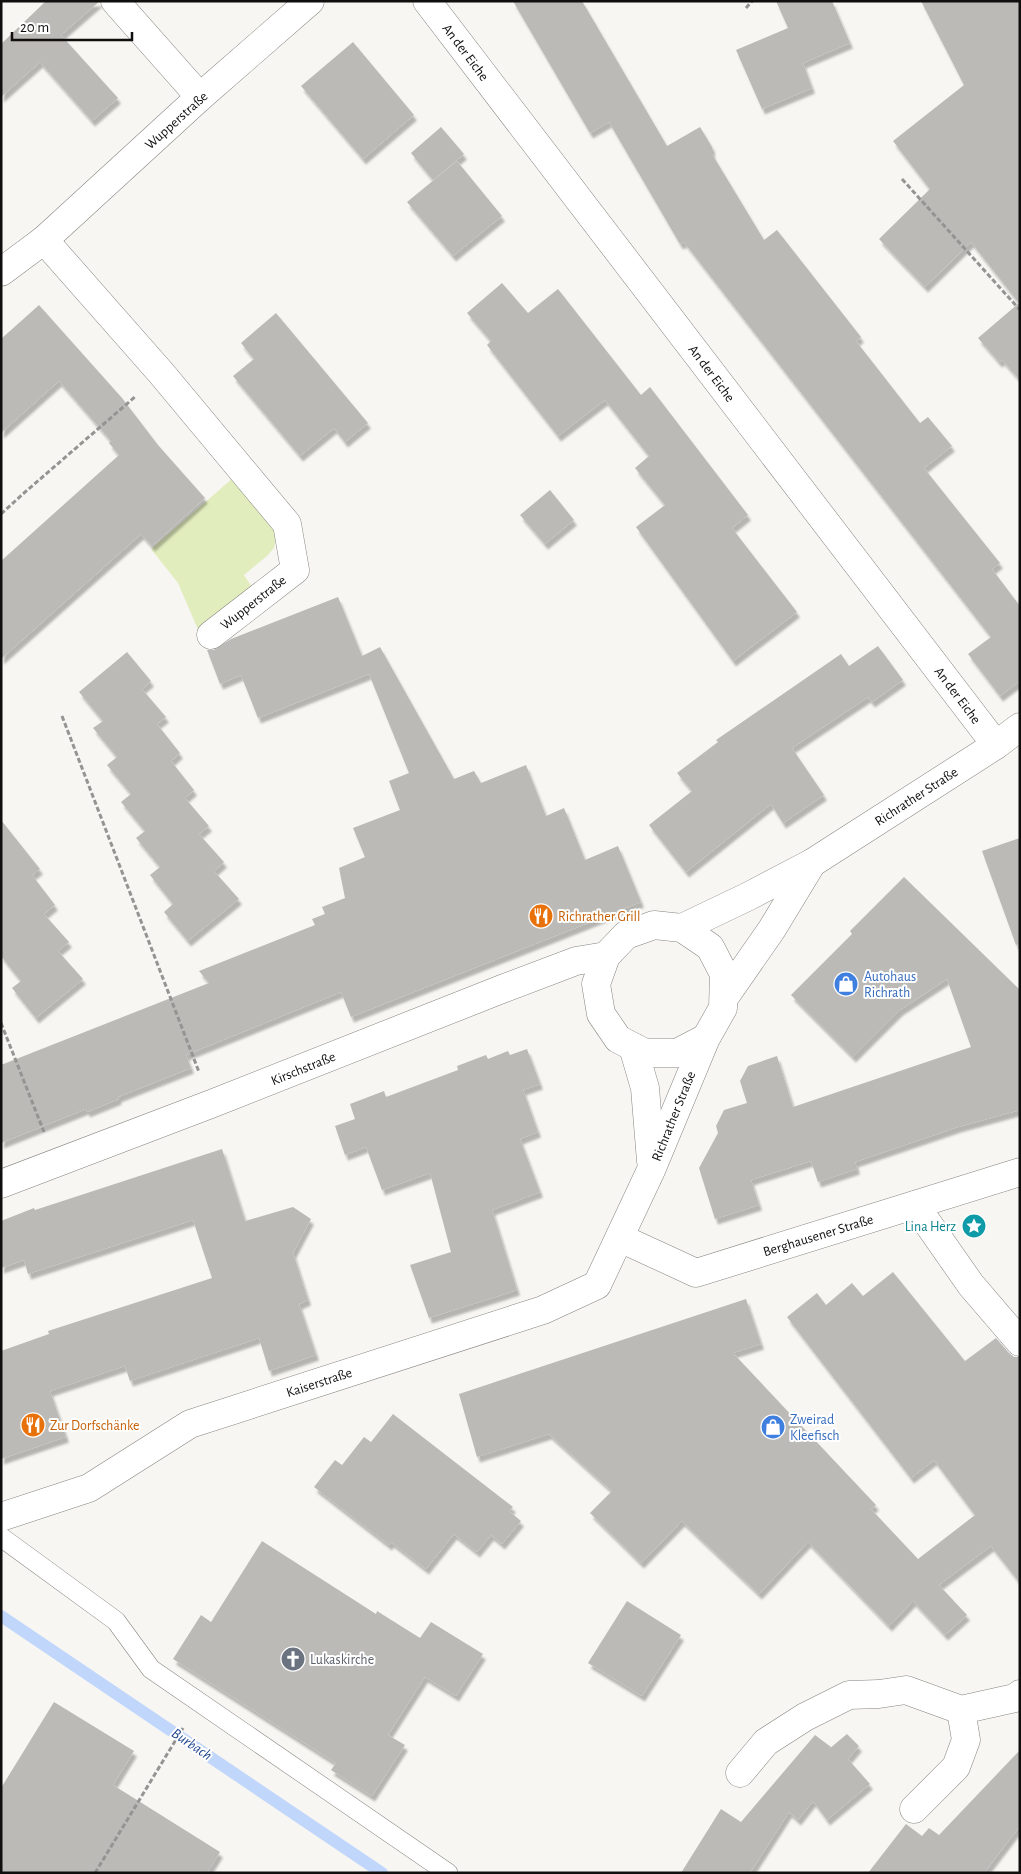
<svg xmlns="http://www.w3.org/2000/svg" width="1021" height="1874" viewBox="0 0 1021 1874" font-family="'Alegreya Sans',sans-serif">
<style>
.green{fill:#e2edbe}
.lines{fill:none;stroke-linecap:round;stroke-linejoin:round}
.stream{stroke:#c0d6fb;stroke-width:12}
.building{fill:#bcbab7;filter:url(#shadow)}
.lane-casing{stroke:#878582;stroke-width:20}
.street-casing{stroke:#878582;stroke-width:29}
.path{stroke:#959492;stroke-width:3;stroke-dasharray:5 2.5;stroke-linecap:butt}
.lane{stroke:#fff;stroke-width:19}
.street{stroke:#fff;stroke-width:28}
.labels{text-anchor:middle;stroke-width:4;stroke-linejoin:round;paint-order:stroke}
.street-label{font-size:14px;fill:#100f0e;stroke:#fff}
.food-label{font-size:14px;fill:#c56008;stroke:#fff;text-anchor:start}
.shop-label{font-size:14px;fill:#366cbe;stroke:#fff;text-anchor:start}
.culture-label{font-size:14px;fill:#0d838f;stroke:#fff;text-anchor:end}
.worship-label{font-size:14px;fill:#5b616d;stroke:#fff;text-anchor:start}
.water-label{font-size:15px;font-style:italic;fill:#21478e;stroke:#fff}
</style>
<defs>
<filter id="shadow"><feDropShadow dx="3" dy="5.5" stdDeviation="1" flood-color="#0004"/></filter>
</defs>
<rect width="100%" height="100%" fill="#f7f6f2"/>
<!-- green -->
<path class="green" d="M 233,478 L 273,526 L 276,538 L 274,548 L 267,556 L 244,575 L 252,587 L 199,632 L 178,583 L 151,549 Z"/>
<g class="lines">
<!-- stream -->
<path class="stream" d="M 1,1616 L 382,1873"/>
</g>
<!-- building -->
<g class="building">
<path d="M 46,1 L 100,1 L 61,35 L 118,98 L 92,121 L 40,62 L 1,97 L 1,44 Z"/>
<path d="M 513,1 L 582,1 L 667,146 L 700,127 L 712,147 L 712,154 L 764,240 L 777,230 L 861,337 L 856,341 L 920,423 L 928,417 L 952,446 L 924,468 L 1000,563 L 992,569 L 1020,606 L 1020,681 L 1000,696 L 968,654 L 991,637 L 684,242 L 680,244 L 609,122 L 590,133 Z"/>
<path d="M 776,1 L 832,1 L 850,43 L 803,63 L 812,88 L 762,109 L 736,50 L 788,28 Z"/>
<path d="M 921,1 L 1020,1 L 1020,380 L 1002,360 L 999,362 L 978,338 L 1019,303 L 971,242 L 925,287 L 879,239 L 930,189 L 893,141 L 964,85 Z"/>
<path d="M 353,42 L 414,115 L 363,159 L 301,86 Z"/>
<path d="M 441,127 L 464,154 L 433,180 L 411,153 Z"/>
<path d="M 457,161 L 502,216 L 453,256 L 407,202 Z"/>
<path d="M 502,283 L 528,313 L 558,289 L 641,395 L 650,387 L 748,515 L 732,528 L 797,612 L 733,661 L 636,527 L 665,505 L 635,468 L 649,456 L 605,400 L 558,436 L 487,345 L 491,341 L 467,313 Z"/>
<path d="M 39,305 L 122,398 L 158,445 L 205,498 L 152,546 L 141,534 L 1,659 L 1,561 L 119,455 L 109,443 L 111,441 L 59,381 L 1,433 L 1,339 Z"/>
<path d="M 276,313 L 368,423 L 345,442 L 334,428 L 300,456 L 233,376 L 254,359 L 241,343 Z"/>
<path d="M 550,490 L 574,520 L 545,544 L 520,515 Z"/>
<path d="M 338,597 L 362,656 L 380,647 L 454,779 L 474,771 L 481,783 L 526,765 L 546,816 L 564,808 L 585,860 L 618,846 L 641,902 L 351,1017 L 341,992 L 186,1055 L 191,1068 L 118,1097 L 119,1099 L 87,1112 L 86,1109 L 1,1143 L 1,1065 L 209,983 L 199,971 L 315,925 L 312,919 L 325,914 L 322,907 L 345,898 L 339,868 L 365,857 L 353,828 L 400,810 L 389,781 L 409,773 L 369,674 L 258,718 L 241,675 L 220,684 L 207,650 L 214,650 L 231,639 Z"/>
<path d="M 878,646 L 903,680 L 872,702 L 868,697 L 792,748 L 824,795 L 783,823 L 771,804 L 686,872 L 649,825 L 692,791 L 677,773 L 718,742 L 716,740 L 841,654 L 849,666 Z"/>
<path d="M 127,652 L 151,681 L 142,689 L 166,717 L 157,724 L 180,753 L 171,761 L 194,790 L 185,798 L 209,826 L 199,834 L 224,862 L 214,871 L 239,899 L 188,941 L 164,912 L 173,904 L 150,875 L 160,867 L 136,838 L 145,831 L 121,802 L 131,794 L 107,765 L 117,757 L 93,728 L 103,721 L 79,692 Z"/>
<path d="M 1,820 L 40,869 L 32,875 L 55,905 L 44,914 L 69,942 L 58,951 L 83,979 L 36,1018 L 12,988 L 21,981 L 1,956 Z"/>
<path d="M 1020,838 L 1020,944 L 1016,945 L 982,851 Z"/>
<path d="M 904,877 L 1020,990 L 1020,1110 L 958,1127 L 855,1162 L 857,1169 L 818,1182 L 811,1161 L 751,1180 L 759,1205 L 715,1219 L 699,1168 L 718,1133 L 716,1126 L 724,1110 L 747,1103 L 740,1081 L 748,1066 L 777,1056 L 793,1107 L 971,1047 L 947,979 L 900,1010 L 853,1057 L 791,995 L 852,934 L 850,931 Z"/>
<path d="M 527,1049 L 540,1084 L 523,1090 L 538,1132 L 520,1139 L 540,1192 L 492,1210 L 517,1290 L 429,1318 L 410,1265 L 451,1252 L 430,1173 L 382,1190 L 366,1147 L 345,1155 L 335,1126 L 355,1119 L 350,1104 L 384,1091 L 386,1097 L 458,1070 L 457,1066 L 486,1055 L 488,1059 L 508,1051 L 510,1055 Z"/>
<path d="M 222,1149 L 245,1221 L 293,1207 L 311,1219 L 293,1253 L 308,1300 L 299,1304 L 316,1355 L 269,1371 L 259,1338 L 130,1381 L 125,1366 L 50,1391 L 66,1437 L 1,1459 L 1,1351 L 49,1334 L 48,1331 L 212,1278 L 193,1220 L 28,1274 L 24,1260 L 1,1268 L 1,1221 L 34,1208 L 35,1210 Z"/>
<path d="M 893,1272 L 965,1361 L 996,1338 L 1009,1353 L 1014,1357 L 1020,1357 L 1020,1583 L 991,1546 L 939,1585 L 967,1615 L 945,1635 L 913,1601 L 889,1626 L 808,1542 L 759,1594 L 682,1521 L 641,1563 L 590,1513 L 612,1491 L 549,1434 L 477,1457 L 459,1394 L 746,1299 L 761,1344 L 733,1353 L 876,1505 L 871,1509 L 918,1559 L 975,1515 L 934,1460 L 911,1478 L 787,1317 L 817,1293 L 826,1305 L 852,1283 L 863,1296 Z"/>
<path d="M 393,1414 L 513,1507 L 509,1511 L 521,1521 L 502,1544 L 491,1535 L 477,1552 L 454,1534 L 426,1569 L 391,1542 L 389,1545 L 314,1487 L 335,1460 L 342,1465 L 364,1437 L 371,1442 Z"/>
<path d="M 262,1541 L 376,1614 L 377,1611 L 420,1638 L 431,1622 L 483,1654 L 456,1696 L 425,1677 L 388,1735 L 405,1745 L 372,1796 L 331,1770 L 336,1763 L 173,1659 L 201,1615 L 211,1622 Z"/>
<path d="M 627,1601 L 681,1635 L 642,1696 L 588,1663 Z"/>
<path d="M 54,1702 L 134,1751 L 113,1785 L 220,1852 L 207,1873 L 1,1873 L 1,1788 Z"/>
<path d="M 847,1734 L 859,1746 L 848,1759 L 870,1784 L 827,1820 L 813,1801 L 798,1820 L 789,1812 L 750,1873 L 681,1873 L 721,1809 L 741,1822 L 815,1735 L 831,1747 L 829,1749 Z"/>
<path d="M 1020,1750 L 1020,1826 L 984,1873 L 868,1873 L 906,1824 L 922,1836 L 929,1828 L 939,1835 Z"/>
</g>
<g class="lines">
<defs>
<path id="lane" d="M 1,1537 L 116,1621 L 151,1669 L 448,1873"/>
<g id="street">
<path d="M 115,1 L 200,97"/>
<path d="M 427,1 L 996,745"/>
<path d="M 44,240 L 162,374 L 287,524 L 295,570 L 211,635"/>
<path d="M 1,272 L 44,240 L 200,97 L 310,1"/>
<path d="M 682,928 L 747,897 L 812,863 L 996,745 L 1020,727"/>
<path d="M 724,998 L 772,929 L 812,863"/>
<path d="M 633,1047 L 645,1088 L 651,1161"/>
<path d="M 1,1184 L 211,1104 L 502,989 L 576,961 L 606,956"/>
<path d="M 915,1205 L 971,1285 L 1020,1342"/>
<path d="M 620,1238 L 696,1273 L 1020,1172"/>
<path d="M 1,1517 L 89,1488 L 190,1424 L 543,1310 L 597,1285 L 652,1168 L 706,1038 L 723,1008 L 724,974 L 710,947 L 682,928 L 654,925 L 626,935 L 606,956 L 596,984 L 601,1014 L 618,1039 L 645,1053 L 677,1053 L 706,1038"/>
<path d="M 740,1773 L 766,1742 L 805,1717 L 849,1695 L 879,1694 L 906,1690 L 961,1710 L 1015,1698 L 1020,1694"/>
<path d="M 914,1809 L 956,1767 L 966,1740 L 961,1710"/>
</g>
</defs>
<!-- lane casing -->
<use href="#lane" class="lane-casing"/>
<!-- street casing -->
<use href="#street" class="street-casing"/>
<!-- path -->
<g class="path">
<path d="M 746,8 L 752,1"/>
<path d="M 902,179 L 1020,310"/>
<path d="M 1,514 L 24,493 L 136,396"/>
<path d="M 62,716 L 199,1072"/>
<path d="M 1,1023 L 44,1132"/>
<path d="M 95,1873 L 183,1728"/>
</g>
<!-- lane -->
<use href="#lane" class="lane"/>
<!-- street -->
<use href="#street" class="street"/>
</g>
<!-- icons -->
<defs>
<symbol id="restaurant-disc" viewBox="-11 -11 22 22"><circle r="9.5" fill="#e8710a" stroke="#fff"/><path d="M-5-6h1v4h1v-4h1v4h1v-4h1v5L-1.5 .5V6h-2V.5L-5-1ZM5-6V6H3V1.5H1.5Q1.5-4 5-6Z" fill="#fff"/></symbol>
<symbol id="shop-disc" viewBox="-11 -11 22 22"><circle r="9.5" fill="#3f7fe0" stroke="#fff"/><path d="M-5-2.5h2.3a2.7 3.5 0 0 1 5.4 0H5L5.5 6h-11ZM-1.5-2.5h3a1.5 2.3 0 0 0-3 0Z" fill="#fff"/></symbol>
<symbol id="sight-disc" viewBox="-11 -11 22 22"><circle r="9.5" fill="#0f9aa8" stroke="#fff"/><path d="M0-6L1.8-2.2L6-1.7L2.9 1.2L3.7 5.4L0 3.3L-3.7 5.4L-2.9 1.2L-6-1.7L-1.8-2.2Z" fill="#fff"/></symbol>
<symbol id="church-disc" viewBox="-11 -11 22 22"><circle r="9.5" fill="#6b7280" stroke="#fff"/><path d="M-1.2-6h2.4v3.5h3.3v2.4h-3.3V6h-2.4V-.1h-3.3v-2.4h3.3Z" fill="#fff"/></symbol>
</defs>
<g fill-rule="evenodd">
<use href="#restaurant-disc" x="527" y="902" width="28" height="28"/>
<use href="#shop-disc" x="832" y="970" width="28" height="28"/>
<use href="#sight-disc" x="960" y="1212" width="28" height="28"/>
<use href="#restaurant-disc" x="19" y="1411" width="28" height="28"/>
<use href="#shop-disc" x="759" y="1413" width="28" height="28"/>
<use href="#church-disc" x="279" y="1645" width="28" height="28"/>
</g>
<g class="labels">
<!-- street labels -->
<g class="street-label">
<text transform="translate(466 52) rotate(53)" y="5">An der Eiche</text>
<text transform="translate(176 120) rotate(-42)" y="5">Wupperstraße</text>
<text transform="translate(712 373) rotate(53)" y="5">An der Eiche</text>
<text transform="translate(253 602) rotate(-38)" y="5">Wupperstraße</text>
<text transform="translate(958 695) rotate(53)" y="5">An der Eiche</text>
<text transform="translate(916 796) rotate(-33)" y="5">Richrather Straße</text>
<text transform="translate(303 1068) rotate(-22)" y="5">Kirschstraße</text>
<text transform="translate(673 1116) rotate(-68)" y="5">Richrather Straße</text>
<text transform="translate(818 1235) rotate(-17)" y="5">Berghausener Straße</text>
<text transform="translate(319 1382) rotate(-18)" y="5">Kaiserstraße</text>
</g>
<!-- food labels -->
<g class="food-label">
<text x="558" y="921">Richrather Grill</text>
<text x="50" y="1430">Zur Dorfschänke</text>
</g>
<!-- shop labels -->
<g class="shop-label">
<text x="864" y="981">Autohaus<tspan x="864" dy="16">Richrath</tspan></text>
<text x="790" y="1424">Zweirad<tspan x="790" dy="16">Kleefisch</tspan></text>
</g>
<!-- culture labels -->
<g class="culture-label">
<text x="956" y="1231">Lina Herz</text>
</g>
<!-- worship labels -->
<g class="worship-label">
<text x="310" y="1664">Lukaskirche</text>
</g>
<!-- water labels -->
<g class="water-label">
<text transform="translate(192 1744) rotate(34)" y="5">Burbach</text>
</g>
</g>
<!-- border -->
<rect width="1021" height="1874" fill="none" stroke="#100f0e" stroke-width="5"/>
<!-- scale -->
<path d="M12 32v8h120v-8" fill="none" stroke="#100f0e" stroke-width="2.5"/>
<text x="20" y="32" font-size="15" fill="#100f0e" stroke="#ffffff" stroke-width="4" paint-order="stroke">20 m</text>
</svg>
